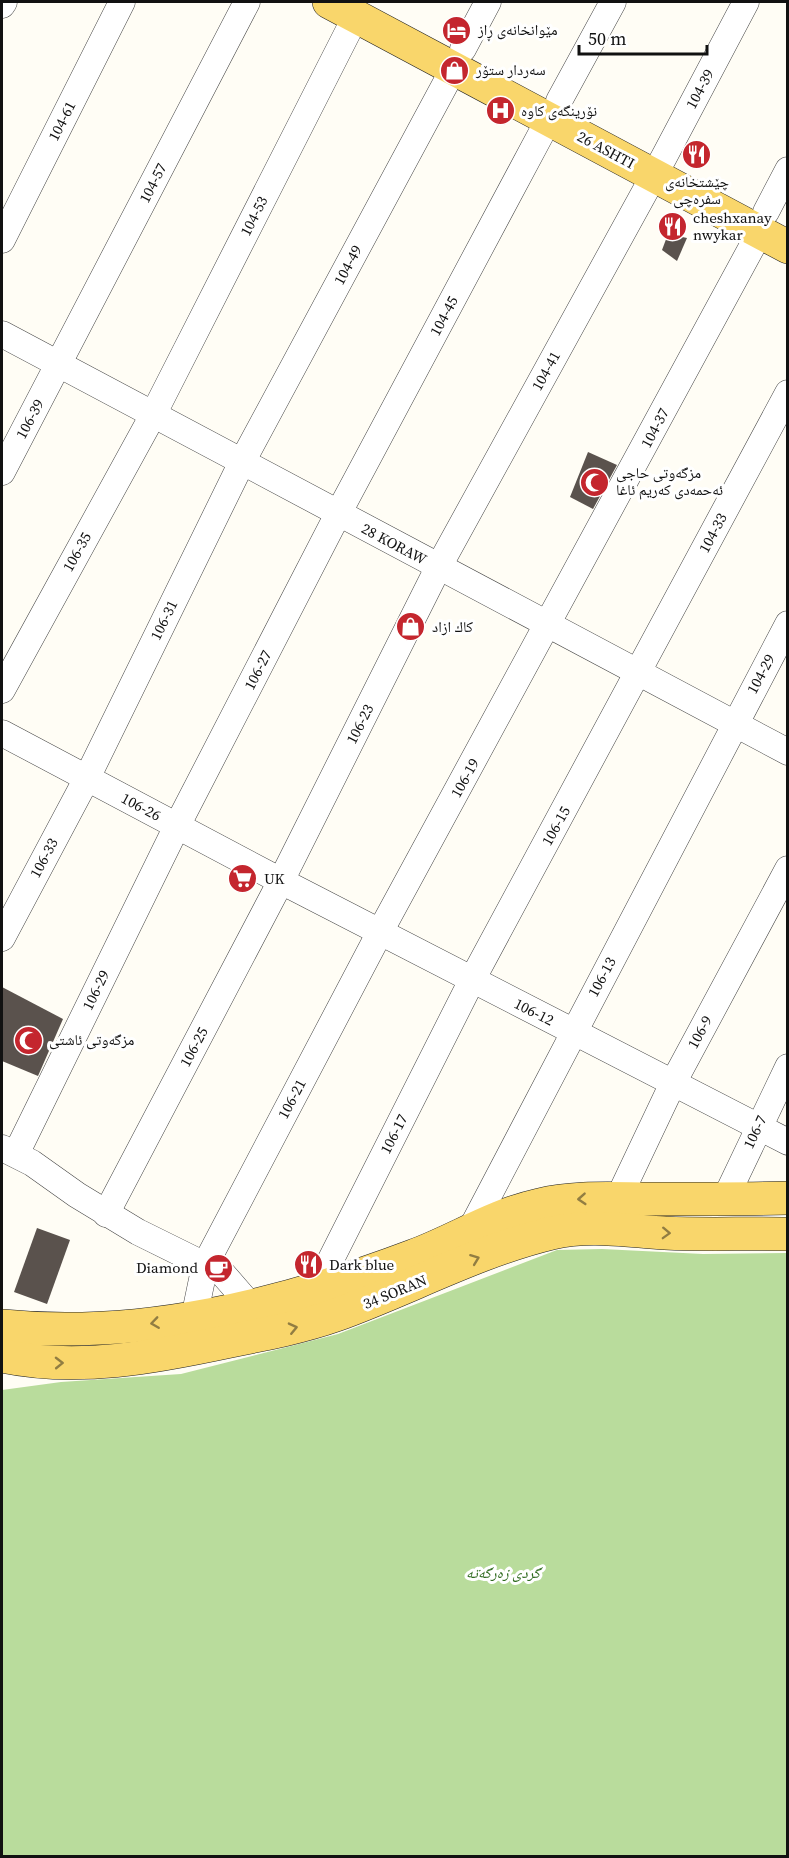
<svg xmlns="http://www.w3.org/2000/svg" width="789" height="1858" viewBox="0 0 789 1858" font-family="'Source Serif 4','Noto Naskh Arabic',serif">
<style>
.forest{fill:#b9dc9c}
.building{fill:#5a524d}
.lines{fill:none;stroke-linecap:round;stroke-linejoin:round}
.minor-casing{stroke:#444;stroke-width:27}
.major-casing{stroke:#222;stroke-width:34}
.minor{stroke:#fff;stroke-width:26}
.major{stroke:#f9d66b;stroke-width:33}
.oneway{stroke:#917d42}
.labels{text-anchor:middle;stroke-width:6;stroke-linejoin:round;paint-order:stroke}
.poi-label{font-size:15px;fill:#111;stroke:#fff;text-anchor:start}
.street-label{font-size:15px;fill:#111;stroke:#fff}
.park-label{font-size:15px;font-style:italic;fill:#2f6b1f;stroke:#fff}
</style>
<rect width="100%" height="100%" fill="#fffdf5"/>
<!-- forest -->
<path class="forest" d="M 602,1249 L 703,1254 L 787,1253 L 787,1856 L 2,1856 L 2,1390 L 61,1382 L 181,1374 L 338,1334 L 557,1250 Z"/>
<!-- building -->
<g class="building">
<path d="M 668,234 L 687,238 L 677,261 L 662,250 Z"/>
<path d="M 588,452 L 617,465 L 593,509 L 570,497 Z"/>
<path d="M 2,987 L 63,1019 L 38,1076 L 2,1061 Z"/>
<path d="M 37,1228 L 70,1240 L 47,1304 L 14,1292 Z"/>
</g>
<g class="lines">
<defs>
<g id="minor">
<path d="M 2,5 L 4,2"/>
<path d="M 463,49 L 488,2"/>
<path d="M 559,101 L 613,2"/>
<path d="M 766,212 L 788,170"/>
<path d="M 2,240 L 122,2"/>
<path d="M 2,334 L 788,752"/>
<path d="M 2,472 L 247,2"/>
<path d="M 2,690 L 153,415 L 356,16"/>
<path d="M 2,733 L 281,881 L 788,1142"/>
<path d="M 2,938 L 87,778 L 242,462 L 454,68"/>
<path d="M 2,1148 L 32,1163 L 77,1195 L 138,1232 L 223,1274 L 243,1297 L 252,1324"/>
<path d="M 16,1154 L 177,826 L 338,514 L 549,119"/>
<path d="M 618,1199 L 673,1083 L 788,869"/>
<path d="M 725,1199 L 788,1067"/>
<path d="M 106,1214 L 281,881 L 438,568 L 664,157 L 746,2"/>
<path d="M 470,1231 L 788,624"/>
<path d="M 316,1289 L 472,980 L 788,393"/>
<path d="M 194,1318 L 205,1265 L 380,932 L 760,232"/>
</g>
<g id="major">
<path d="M 329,2 L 788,247"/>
<path d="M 2,1326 C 141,1340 283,1305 413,1256 C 456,1240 494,1215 539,1205 C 576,1196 614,1199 652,1199 C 697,1199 742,1199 788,1198"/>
<path d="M 2,1356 C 78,1372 155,1357 230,1341 C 266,1334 302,1327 336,1315 C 408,1289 477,1251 552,1233 C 588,1224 629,1231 665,1233 C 706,1235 747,1233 788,1234"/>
</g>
</defs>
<!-- minor casing -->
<use href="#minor" class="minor-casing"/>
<!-- major casing -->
<use href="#major" class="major-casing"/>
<!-- minor -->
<use href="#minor" class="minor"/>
<!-- major -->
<use href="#major" class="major"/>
</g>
<!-- one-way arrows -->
<defs><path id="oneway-chevron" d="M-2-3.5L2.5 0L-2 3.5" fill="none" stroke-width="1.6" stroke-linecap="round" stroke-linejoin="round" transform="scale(1.5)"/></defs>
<g class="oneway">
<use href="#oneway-chevron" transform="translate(582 1199) rotate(176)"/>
<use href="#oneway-chevron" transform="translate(666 1233) rotate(2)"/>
<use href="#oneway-chevron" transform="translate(475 1259) rotate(-21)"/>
<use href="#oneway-chevron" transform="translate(155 1323) rotate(172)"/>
<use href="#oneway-chevron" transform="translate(293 1328) rotate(-13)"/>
<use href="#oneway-chevron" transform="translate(59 1363) rotate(-1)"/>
</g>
<!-- icons -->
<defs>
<symbol id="hotel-disc" viewBox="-11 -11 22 22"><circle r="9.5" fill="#c4262e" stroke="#fff"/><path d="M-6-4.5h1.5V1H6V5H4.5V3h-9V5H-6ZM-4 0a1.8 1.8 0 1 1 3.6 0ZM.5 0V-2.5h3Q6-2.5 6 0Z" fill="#fff"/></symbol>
<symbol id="shop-disc" viewBox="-11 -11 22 22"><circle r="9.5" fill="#c4262e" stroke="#fff"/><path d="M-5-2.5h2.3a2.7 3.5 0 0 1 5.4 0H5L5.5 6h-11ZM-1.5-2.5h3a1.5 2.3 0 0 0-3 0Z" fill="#fff"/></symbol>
<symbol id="hospital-disc" viewBox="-11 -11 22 22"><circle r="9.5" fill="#c4262e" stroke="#fff"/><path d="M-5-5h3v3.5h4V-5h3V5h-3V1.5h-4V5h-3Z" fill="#fff"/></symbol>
<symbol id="restaurant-disc" viewBox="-11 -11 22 22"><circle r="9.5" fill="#c4262e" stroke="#fff"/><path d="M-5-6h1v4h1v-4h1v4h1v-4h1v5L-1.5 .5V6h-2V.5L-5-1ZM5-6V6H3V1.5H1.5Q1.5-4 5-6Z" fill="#fff"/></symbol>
<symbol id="mosque-disc" viewBox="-11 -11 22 22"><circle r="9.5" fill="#c4262e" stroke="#fff"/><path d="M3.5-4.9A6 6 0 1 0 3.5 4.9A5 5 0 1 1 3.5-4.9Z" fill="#fff"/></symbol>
<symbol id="supermarket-disc" viewBox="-11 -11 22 22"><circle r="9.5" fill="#c4262e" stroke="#fff"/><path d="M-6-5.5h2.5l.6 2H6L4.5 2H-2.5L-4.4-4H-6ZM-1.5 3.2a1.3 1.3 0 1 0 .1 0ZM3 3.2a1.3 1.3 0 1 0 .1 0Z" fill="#fff"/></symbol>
<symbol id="cafe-disc" viewBox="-11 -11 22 22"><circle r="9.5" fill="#c4262e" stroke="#fff"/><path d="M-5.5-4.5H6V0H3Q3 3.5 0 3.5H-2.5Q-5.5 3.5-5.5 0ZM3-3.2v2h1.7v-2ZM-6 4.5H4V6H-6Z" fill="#fff"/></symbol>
</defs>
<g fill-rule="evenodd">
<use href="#hotel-disc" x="440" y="14" width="33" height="33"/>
<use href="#shop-disc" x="438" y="54" width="33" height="33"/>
<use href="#hospital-disc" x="484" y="94" width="33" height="33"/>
<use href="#restaurant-disc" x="680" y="138" width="33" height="33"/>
<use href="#restaurant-disc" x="656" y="210" width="33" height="33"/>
<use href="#mosque-disc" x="578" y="466" width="33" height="33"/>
<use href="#shop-disc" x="394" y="610" width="33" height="33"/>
<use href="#supermarket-disc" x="226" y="862" width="33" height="33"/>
<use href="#mosque-disc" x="12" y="1024" width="33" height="33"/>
<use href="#restaurant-disc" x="292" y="1248" width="33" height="33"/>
<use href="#cafe-disc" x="202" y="1252" width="33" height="33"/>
</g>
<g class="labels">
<!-- poi labels -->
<g class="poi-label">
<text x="478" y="35">مێوانخانەی ڕاز</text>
<text x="476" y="75">سەردار ستۆر</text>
<text x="521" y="116">نۆرینگەی کاوە</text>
<text x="697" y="187" text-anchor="middle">چێشتخانەی<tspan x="697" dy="17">سفرەچی</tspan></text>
<text x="693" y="223">cheshxanay<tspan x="693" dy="17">nwykar</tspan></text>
<text x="616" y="478">مزگەوتی حاجی<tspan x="616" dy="17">ئەحمەدی کەریم ئاغا</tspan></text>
<text x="432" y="632">كاك ازاد</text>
<text x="264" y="884">UK</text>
<text x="49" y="1045">مزگەوتی ئاشتی</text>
<text x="329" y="1270">Dark blue</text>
<text x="198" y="1273" text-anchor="end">Diamond</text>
</g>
<!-- street labels -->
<g class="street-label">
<text transform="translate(700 89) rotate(-62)" y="5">104-39</text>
<text transform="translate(62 121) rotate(-63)" y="5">104-61</text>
<text transform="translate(606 150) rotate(28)" y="5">26 ASHTI</text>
<text transform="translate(153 183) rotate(-63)" y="5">104-57</text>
<text transform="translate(254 216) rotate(-63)" y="5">104-53</text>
<text transform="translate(348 265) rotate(-62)" y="5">104-49</text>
<text transform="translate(444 316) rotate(-62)" y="5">104-45</text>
<text transform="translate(546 371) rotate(-61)" y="5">104-41</text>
<text transform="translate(30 419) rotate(-62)" y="5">106-39</text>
<text transform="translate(655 428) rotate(-62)" y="5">104-37</text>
<text transform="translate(713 533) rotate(-62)" y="5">104-33</text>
<text transform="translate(394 544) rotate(28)" y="5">28 KORAW</text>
<text transform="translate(77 552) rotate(-61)" y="5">106-35</text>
<text transform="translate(164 620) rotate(-64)" y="5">106-31</text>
<text transform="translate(258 670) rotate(-63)" y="5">106-27</text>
<text transform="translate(761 674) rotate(-62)" y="5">104-29</text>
<text transform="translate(360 724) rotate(-63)" y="5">106-23</text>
<text transform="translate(465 778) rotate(-61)" y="5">106-19</text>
<text transform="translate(141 807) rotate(28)" y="5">106-26</text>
<text transform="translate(556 826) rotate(-61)" y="5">106-15</text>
<text transform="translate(44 858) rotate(-62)" y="5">106-33</text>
<text transform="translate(602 977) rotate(-62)" y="5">106-13</text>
<text transform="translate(96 990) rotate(-64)" y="5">106-29</text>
<text transform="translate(534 1012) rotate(27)" y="5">106-12</text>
<text transform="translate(700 1032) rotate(-62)" y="5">106-9</text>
<text transform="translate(194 1047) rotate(-62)" y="5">106-25</text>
<text transform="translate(292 1099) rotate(-62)" y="5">106-21</text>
<text transform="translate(755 1132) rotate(-65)" y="5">106-7</text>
<text transform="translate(394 1134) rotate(-63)" y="5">106-17</text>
<text transform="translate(395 1292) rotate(-22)" y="5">34 SORAN</text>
</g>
<!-- park labels -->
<g class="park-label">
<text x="503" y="1578">گردی زەرگەتە</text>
</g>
</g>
<!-- border -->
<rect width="789" height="1858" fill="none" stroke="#111111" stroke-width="6"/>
<!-- scale -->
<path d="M579 45v9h128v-9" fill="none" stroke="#111111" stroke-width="3"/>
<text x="588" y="45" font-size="18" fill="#111111" stroke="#ffffff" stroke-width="4.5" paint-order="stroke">50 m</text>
</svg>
